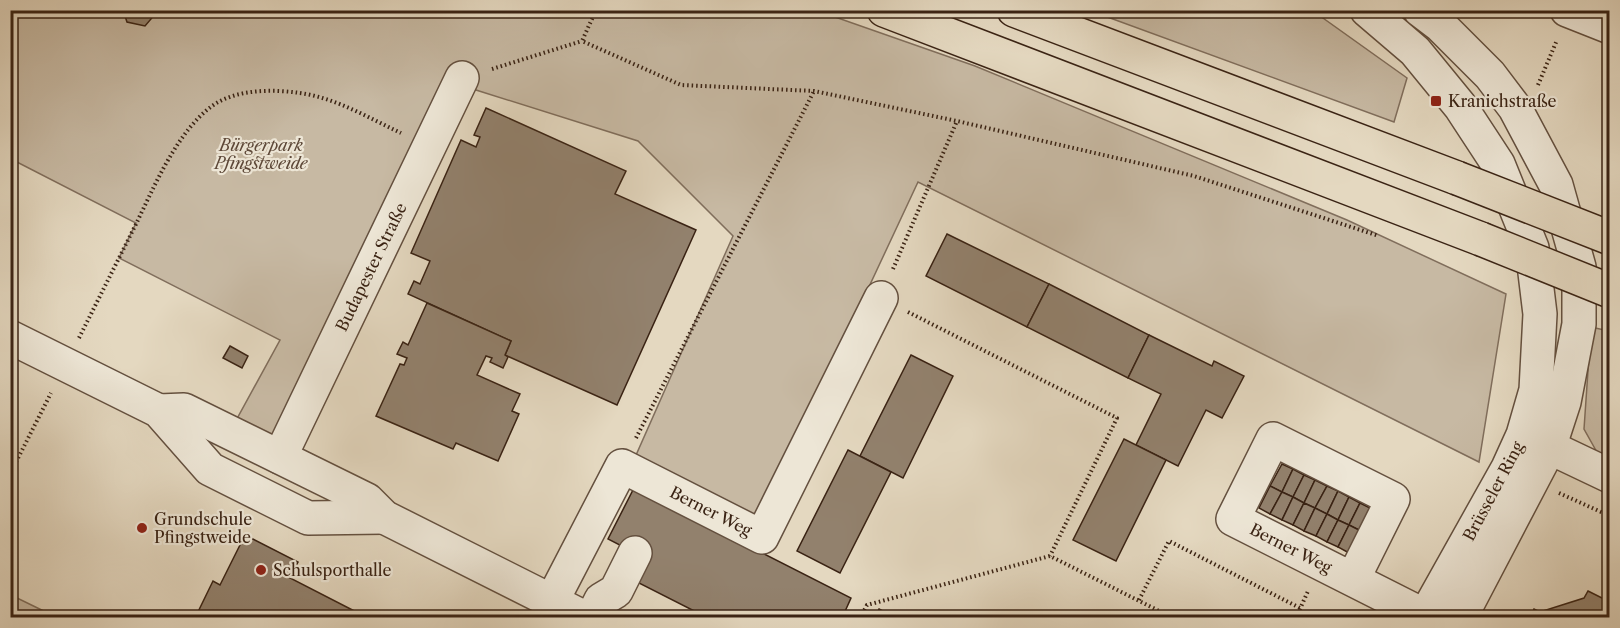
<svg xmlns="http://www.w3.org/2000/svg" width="1620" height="628" viewBox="0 0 1620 628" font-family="'Libre Caslon Text',serif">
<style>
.green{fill:#c7b9a3;stroke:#806e5c;stroke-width:1.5}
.building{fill:#92816d;stroke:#3a2314;stroke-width:1.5}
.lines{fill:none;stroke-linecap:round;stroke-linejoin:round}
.minor-casing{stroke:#64503f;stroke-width:36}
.highway-casing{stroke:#3a2314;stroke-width:36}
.path{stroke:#3a2314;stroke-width:4;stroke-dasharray:1.5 3;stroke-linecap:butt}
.minor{stroke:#ede6d6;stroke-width:33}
.highway{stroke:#e4d8c0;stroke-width:33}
.highway-bridge-casing{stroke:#3a2314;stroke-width:36;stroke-linecap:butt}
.highway-bridge{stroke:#e4d8c0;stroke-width:33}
.poi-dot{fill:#8f2418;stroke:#ede6d6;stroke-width:2}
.labels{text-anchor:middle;stroke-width:4.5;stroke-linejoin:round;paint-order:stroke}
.poi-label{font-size:16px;fill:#3a2314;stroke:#ede6d6;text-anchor:start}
.park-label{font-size:16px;font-style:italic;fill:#5d4838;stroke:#ede6d6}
.street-label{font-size:16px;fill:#3a2314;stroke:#ede6d6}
</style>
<rect width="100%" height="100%" fill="#e4d8c0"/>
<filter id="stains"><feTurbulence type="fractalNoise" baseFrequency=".00333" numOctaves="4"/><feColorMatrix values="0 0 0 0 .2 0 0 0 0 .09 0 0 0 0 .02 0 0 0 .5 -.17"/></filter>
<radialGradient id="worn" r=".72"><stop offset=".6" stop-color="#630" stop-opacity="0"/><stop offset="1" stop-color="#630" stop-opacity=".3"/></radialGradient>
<!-- green -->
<g class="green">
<path d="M 10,11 L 818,11 L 975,66 L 1347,220 L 1506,294 L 1479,462 L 918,182 L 758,524 L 633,462 L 733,236 L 638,141 L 476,90 L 462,79 L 270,445 L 233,426 L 280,340 L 119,258 L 136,223 L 11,159 Z"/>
<path d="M 1091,11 L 1313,11 L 1407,78 L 1394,122 Z"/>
<path d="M 1591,327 L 1609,331 L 1609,466 L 1603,463 L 1584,429 Z"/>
<path d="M 10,595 L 11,595 L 56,617 L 11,617 Z"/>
</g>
<!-- building -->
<g class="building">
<path d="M 123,10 L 156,10 L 157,12 L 145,26 L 127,22 Z"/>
<path d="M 486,108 L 626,171 L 615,194 L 696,230 L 617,405 L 505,355 L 511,341 L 408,294 L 414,281 L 420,284 L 430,261 L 411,253 L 461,140 L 476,147 L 480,137 L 474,135 Z"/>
<path d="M 947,234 L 1049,284 L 1027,327 L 926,276 Z"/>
<path d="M 1049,284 L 1149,335 L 1128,378 L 1027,327 Z"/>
<path d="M 427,303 L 511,341 L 505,355 L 508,357 L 503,368 L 490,362 L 492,358 L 486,356 L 477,375 L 520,394 L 512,411 L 519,414 L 498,461 L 456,443 L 453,449 L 376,416 L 400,364 L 404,365 L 407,358 L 397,354 L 403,342 L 408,345 Z"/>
<path d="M 1149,335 L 1212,366 L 1214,361 L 1244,376 L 1222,418 L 1206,410 L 1178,466 L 1136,445 L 1161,394 L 1128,378 Z"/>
<path d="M 230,346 L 248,356 L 242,368 L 223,358 Z"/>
<path d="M 911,355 L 953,376 L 903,478 L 860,456 Z"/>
<path d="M 1124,439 L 1166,460 L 1116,561 L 1073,540 Z"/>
<path d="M 848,450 L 891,472 L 840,573 L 797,551 Z"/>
<path d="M 1282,464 L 1293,469 L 1282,492 L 1270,486 Z"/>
<path d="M 1293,469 L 1304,475 L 1293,497 L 1282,492 Z"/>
<path d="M 1304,475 L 1315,480 L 1304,503 L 1293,497 Z"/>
<path d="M 1315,480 L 1327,486 L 1315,508 L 1304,503 Z"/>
<path d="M 1270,486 L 1282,492 L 1270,514 L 1259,508 Z"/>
<path d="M 1327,486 L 1338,491 L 1327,514 L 1315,508 Z"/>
<path d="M 634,488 L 851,598 L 842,618 L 708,618 L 633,580 L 645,558 L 608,539 Z"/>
<path d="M 1338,491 L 1349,497 L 1338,520 L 1327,514 Z"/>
<path d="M 1282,492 L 1293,497 L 1282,520 L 1270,514 Z"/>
<path d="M 1293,497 L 1304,503 L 1293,525 L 1282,520 Z"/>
<path d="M 1349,497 L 1360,503 L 1349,525 L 1338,520 Z"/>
<path d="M 1304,503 L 1315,508 L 1304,531 L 1293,525 Z"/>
<path d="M 1360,503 L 1372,509 L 1361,531 L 1349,525 Z"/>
<path d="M 1315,508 L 1327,514 L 1316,536 L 1304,531 Z"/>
<path d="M 1327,514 L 1338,520 L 1327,542 L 1316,536 Z"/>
<path d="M 1338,520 L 1349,525 L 1338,547 L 1327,542 Z"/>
<path d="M 1349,525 L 1361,531 L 1349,553 L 1338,547 Z"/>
<path d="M 245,535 L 298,562 L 290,578 L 368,618 L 195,618 L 213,581 L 220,585 Z"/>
<path d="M 1588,591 L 1610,602 L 1610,618 L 1530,618 L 1534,609 L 1540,612 L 1584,598 Z"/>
<path d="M 879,609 L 896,618 L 875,618 Z"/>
</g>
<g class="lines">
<defs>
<g id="minor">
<path d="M 1367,10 L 1415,51 L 1460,106 L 1498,164 L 1532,248 L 1540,314 L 1536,390 L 1523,435 L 1508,468 L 1424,618"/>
<path d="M 1420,10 L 1441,26 L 1490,75 L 1515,108 L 1556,185 L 1579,267 L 1579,324 L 1564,402 L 1549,448 L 1460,618"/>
<path d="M 1567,10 L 1610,27"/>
<path d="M 10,337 L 159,411 L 210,469 L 308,518 L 384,517"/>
<path d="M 159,411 L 184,410 L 367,500 L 384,517 L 585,618"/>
<path d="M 1530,438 L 1610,476"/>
<path d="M 280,457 L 462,78"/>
<path d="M 1353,579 L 1393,499 L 1273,439 L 1233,519 L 1429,618"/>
<path d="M 552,601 L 622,466 L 762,537 L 881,298"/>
<path d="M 592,618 L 601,600 L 616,591 L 635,553"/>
</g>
<g id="highway">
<path d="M 884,10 L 1481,239"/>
<path d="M 1014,10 L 1457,178"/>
</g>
</defs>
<!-- minor casing -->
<use href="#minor" class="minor-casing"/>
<!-- highway casing -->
<use href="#highway" class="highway-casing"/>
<!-- path -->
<g class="path">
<path d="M 596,10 L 582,41 L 681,85 L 814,91 L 957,121 L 1194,176 L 1379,236"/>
<path d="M 492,69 L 582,41"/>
<path d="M 1538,85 L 1557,40"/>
<path d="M 893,269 L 957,121"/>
<path d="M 908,312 L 1117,418 L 1050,556"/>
<path d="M 79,338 C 98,300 117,262 136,224 C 155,185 177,132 212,106 C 236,89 272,89 300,93 C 336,98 369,118 401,133"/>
<path d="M 636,438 L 814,91"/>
<path d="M 10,474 L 51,393"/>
<path d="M 1559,493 L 1610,516"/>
<path d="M 1139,600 L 1169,541 L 1300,608"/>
<path d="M 860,618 L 867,605 L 1050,556 L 1173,618"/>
<path d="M 1296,618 L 1308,591"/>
</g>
<!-- minor -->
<use href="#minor" class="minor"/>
<!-- highway -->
<use href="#highway" class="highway"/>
<defs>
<g id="highway-bridge">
<path d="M 1457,178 L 1610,238"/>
<path d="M 1481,239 L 1610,291"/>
</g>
</defs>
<!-- highway-bridge casing -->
<use href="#highway-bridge" class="highway-bridge-casing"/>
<!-- highway-bridge -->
<use href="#highway-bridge" class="highway-bridge"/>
</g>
<!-- markers -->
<g class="poi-dot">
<rect x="1430" y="95" width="12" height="12" rx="3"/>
<circle cx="142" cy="528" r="6"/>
<circle cx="261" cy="570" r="6"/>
</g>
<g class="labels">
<!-- poi labels -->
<g class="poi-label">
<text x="1448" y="107">Kranichstraße</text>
<text x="154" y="525">Grundschule<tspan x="154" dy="18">Pfingstweide</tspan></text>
<text x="273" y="576">Schulsporthalle</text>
</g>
<!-- park labels -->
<g class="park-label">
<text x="261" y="151">Bürgerpark<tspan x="261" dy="18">Pfingstweide</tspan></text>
</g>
<!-- street labels -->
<g class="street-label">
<text transform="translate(371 267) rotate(-64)" y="6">Budapester Straße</text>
<text transform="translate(1493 491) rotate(-62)" y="6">Brüsseler Ring</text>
<text transform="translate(711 511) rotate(27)" y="6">Berner Weg</text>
<text transform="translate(1291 548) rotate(27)" y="6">Berner Weg</text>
</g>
</g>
<!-- margin -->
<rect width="1620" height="628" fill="none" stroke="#e4d8c0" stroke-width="36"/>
<rect x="12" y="12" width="1596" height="604" fill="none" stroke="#3a2314" stroke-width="3"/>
<rect x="18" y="18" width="1584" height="592" fill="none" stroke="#3a2314" stroke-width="1.5"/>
<rect width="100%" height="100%" filter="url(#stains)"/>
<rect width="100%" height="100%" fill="url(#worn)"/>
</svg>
